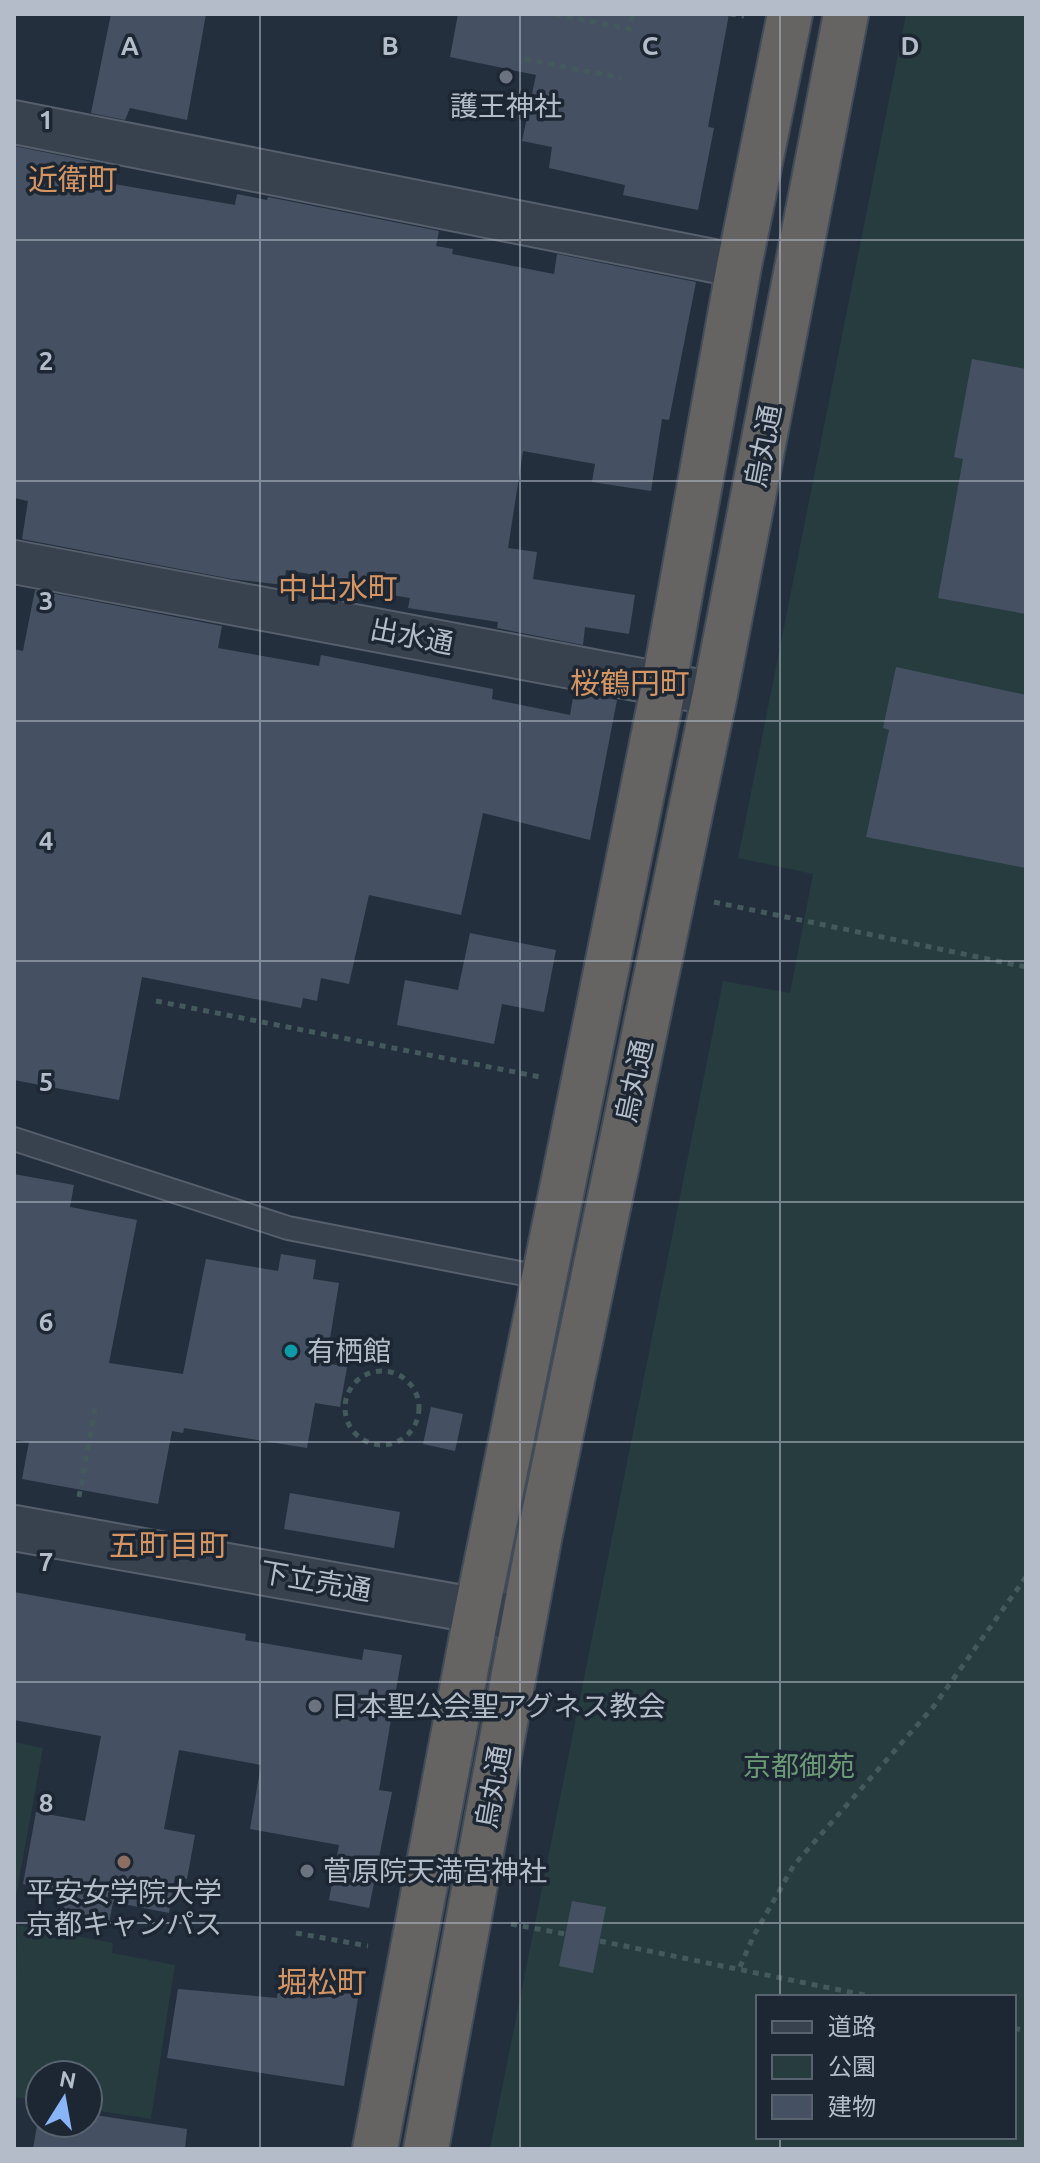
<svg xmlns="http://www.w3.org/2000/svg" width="1040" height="2163" viewBox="0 0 1040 2163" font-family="Ubuntu,'Noto Sans JP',sans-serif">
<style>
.green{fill:#263c3f;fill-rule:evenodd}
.building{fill:#455162}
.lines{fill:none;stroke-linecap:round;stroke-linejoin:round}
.service-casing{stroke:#565f6c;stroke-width:26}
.minor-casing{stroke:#565f6c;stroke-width:46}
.tertiary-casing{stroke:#565f6c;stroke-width:48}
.trunk-casing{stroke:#434c59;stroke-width:48}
.path{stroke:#44595c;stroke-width:5;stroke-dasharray:6 6;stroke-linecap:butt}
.service{stroke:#38414e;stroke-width:22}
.minor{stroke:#38414e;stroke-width:42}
.tertiary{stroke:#38414e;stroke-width:44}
.trunk{stroke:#656462;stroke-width:44}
.grid{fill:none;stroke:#b4bcc9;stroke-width:2;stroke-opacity:0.55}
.worship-dot{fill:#6b7280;stroke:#1d2633;stroke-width:3}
.culture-dot{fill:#0f9aa8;stroke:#1d2633;stroke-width:3}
.education-dot{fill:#8d6e63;stroke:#1d2633;stroke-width:3}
.labels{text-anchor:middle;stroke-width:7;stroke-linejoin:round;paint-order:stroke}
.poi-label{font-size:28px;fill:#b4bcc9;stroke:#1d2633;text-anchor:start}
.street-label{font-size:28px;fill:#b4bcc9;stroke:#1d2633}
.park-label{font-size:28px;fill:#6b9a76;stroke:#1d2633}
.neighbourhood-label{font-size:30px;fill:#d59563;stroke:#1d2633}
.grid-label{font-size:26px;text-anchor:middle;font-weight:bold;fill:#b4bcc9;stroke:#1d2633;stroke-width:7;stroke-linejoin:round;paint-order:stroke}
</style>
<rect width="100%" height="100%" fill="#242f3e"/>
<!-- green -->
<g class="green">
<path d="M 906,14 L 1026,14 L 1026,2149 L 490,2149 L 723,981 L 790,993 L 813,874 L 738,858 ZM 758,1997 L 1014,1997 L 1014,2137 L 758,2137 Z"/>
<path d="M 14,1742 L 43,1748 L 14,1907 Z"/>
<path d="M 17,1925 L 113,1943 L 112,1953 L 175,1965 L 151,2119 L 88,2109 L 88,2075 L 40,2075 L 40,2101 L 14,2097 Z"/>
</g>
<!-- building -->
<g class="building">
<path d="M 111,14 L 206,14 L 187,120 L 130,108 L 125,120 L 91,113 Z"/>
<path d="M 458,14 L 729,14 L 708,127 L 714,128 L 698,210 L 623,195 L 625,185 L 549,168 L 552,147 L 522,141 L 536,75 L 450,57 Z"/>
<path d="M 14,146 L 117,167 L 114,184 L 235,205 L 237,194 L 267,200 L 268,197 L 439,231 L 436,246 L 453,249 L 452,254 L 554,274 L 557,254 L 696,282 L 669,420 L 662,419 L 651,491 L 592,482 L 595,464 L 523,451 L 508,548 L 537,552 L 533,579 L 635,595 L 629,634 L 585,627 L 583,645 L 497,628 L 498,622 L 408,608 L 410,598 L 379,593 L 380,586 L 286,570 L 284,585 L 232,579 L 22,539 L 28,501 L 14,498 Z"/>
<path d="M 972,359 L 1026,369 L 1026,614 L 938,598 L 963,459 L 954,457 Z"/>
<path d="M 35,590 L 222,626 L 218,648 L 319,666 L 321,655 L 493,689 L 492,699 L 570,715 L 574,692 L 617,700 L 590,840 L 483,813 L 461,915 L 369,895 L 349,984 L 321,978 L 317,1001 L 303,998 L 301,1008 L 142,977 L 119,1100 L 14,1080 L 14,649 L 23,651 Z"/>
<path d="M 896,667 L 1026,695 L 1026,868 L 866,837 L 889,730 L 883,728 Z"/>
<path d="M 470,933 L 556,950 L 544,1012 L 502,1004 L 494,1044 L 397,1025 L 405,980 L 458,990 Z"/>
<path d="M 14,1174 L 74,1185 L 70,1207 L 137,1220 L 109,1363 L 183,1374 L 206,1259 L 278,1271 L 281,1254 L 316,1260 L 313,1279 L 339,1283 L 326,1363 L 347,1367 L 340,1407 L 315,1403 L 307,1448 L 184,1428 L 183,1433 L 172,1431 L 158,1504 L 22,1479 L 29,1442 L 14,1440 Z"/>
<path d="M 431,1407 L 463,1414 L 455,1451 L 423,1444 Z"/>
<path d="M 290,1493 L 400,1512 L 394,1548 L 284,1529 Z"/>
<path d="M 14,1592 L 246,1634 L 245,1640 L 362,1660 L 364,1649 L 402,1655 L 379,1790 L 392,1792 L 369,1908 L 329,1900 L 339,1845 L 250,1829 L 261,1765 L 179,1750 L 164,1829 L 195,1835 L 187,1879 L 175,1876 L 169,1913 L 113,1902 L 109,1923 L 62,1915 L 66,1893 L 23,1884 L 36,1812 L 85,1821 L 101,1736 L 14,1720 Z"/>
<path d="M 572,1901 L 606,1907 L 593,1973 L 559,1966 Z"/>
<path d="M 280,1974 L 360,1986 L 344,2086 L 167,2058 L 178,1989 L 277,1998 Z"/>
<path d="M 40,2108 L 40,2123 L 88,2123 L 88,2114 L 187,2129 L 185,2149 L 33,2149 Z"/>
</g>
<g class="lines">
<defs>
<path id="service" d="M 14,1139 L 288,1228 L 545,1278"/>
<g id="minor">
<path d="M 14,122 L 739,266"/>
<path d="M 14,562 L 715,694"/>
</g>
<path id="tertiary" d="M 14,1528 L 524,1619"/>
<g id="trunk">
<path d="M 375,2149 L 477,1610 L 664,684 L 739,266 L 790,14"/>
<path d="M 426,2149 L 540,1534 L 715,694 L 846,14"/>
</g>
</defs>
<!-- service casing -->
<use href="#service" class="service-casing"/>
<!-- minor casing -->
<use href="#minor" class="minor-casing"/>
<!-- tertiary casing -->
<use href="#tertiary" class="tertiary-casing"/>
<!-- trunk casing -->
<use href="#trunk" class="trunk-casing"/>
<!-- path -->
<g class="path">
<path d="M 555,14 L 630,29 L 633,14"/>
<path d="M 730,14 L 744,16"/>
<path d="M 525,59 L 621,78"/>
<path d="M 714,902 L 1026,967"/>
<path d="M 156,1001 L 540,1077"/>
<circle cx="382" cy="1408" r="37"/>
<path d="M 79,1497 L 96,1403"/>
<path d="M 511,1924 L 565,1934"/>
<path d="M 296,1933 L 368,1946"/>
<path d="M 600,1941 L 874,1997"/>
<path d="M 740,1967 L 753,1937 L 794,1865 L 934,1706 L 1026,1577"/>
<path d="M 1014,2028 L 1026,2031"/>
</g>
<!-- service -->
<use href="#service" class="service"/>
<!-- minor -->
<use href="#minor" class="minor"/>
<!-- tertiary -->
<use href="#tertiary" class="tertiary"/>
<!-- trunk -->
<use href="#trunk" class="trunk"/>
</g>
<!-- grid -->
<path class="grid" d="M 260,14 L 260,2149M 520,14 L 520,2149M 780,14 L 780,1997M 14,240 L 1026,240M 14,481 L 1026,481M 14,721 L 1026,721M 14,961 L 1026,961M 14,1202 L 1026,1202M 14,1442 L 1026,1442M 14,1682 L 1026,1682M 14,1923 L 1026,1923M 780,2137 L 780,2149"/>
<!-- markers -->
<g class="worship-dot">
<circle cx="506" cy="77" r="8"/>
<circle cx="315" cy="1706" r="8"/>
<circle cx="307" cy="1871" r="8"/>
</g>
<circle class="culture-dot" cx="291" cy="1351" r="8"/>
<circle class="education-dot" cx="124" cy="1862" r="8"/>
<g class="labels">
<!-- poi labels -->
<g class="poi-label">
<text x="506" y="116" text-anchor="middle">護王神社</text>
<text x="307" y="1361">有栖館</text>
<text x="331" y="1716">日本聖公会聖アグネス教会</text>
<text x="323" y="1881">菅原院天満宮神社</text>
<text x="124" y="1902" text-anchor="middle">平安女学院大学<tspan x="124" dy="32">京都キャンパス</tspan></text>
</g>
<!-- street labels -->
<g class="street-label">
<text transform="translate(763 446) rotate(-79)" y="10">烏丸通</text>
<text transform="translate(412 636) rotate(11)" y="10">出水通</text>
<text transform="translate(634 1081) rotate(-78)" y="10">烏丸通</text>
<text transform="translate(316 1581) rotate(10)" y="10">下立売通</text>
<text transform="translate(493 1787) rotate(-80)" y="10">烏丸通</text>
</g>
<!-- park labels -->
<g class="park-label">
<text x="799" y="1776">京都御苑</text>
</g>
<!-- neighbourhood labels -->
<g class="neighbourhood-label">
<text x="73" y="190">近衛町</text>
<text x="338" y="599">中出水町</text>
<text x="630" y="694">桜鶴円町</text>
<text x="169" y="1556">五町目町</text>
<text x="322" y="1993">堀松町</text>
</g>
</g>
<g class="grid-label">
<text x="130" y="55">A</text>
<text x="390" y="55">B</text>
<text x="650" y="55">C</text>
<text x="910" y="55">D</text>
<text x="46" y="129">1</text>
<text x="46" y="370">2</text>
<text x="46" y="610">3</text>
<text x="46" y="850">4</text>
<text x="46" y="1091">5</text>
<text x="46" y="1331">6</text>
<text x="46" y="1571">7</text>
<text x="46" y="1812">8</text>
</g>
<!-- border -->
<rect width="1040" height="2163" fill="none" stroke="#b4bcc9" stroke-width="32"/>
<!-- legend -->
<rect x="756" y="1995" width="260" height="144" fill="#1d2633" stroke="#59626f" stroke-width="2"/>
<rect x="772" y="2021" width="40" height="12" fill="#38414e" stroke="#59626f" stroke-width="2"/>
<text x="828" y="2035" font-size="24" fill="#b4bcc9">道路</text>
<rect x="772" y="2055" width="40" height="24" fill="#263c3f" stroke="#59626f" stroke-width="2"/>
<text x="828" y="2075" font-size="24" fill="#b4bcc9">公園</text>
<rect x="772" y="2095" width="40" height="24" fill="#455162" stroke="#59626f" stroke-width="2"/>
<text x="828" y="2115" font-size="24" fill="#b4bcc9">建物</text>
<!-- north arrow -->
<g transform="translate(64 2099) rotate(11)"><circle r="38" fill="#1d2633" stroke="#59626f" stroke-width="2"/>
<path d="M0-6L14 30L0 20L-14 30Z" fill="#8ab4f8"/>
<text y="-12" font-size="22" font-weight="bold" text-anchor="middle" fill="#b4bcc9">N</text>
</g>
</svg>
